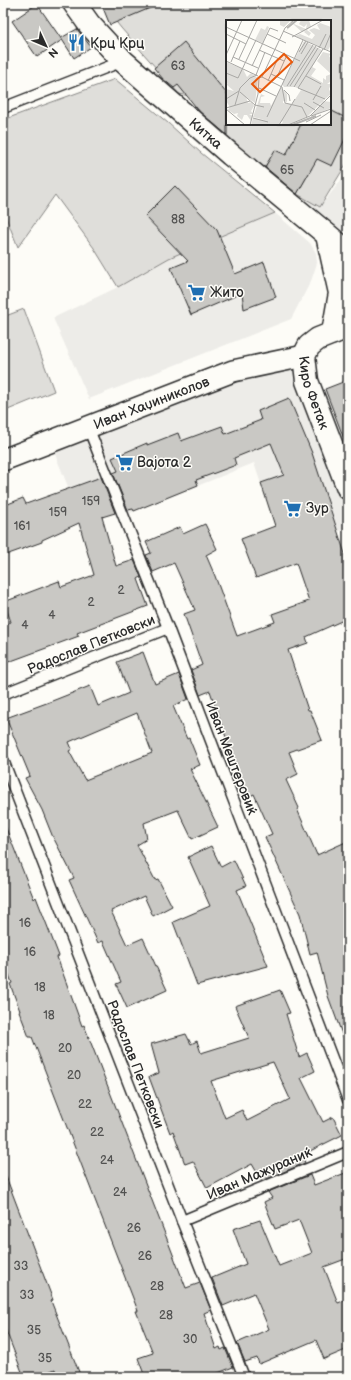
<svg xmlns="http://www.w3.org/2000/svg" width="351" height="1380" viewBox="0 0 351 1380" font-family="'Balsamiq Sans',sans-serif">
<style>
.built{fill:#edece8}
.green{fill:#dfdeda;stroke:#858482;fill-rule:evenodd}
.building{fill:#c9c8c4;stroke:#2b2b2b;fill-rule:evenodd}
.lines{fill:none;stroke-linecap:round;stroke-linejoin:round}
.service-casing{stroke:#2b2b2b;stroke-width:13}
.minor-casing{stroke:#2b2b2b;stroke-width:24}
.secondary-casing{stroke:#2b2b2b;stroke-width:25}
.service{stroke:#fdfcf7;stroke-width:10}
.minor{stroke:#fdfcf7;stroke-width:21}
.secondary{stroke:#fdfcf7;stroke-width:22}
.labels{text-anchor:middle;stroke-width:3;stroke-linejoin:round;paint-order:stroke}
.number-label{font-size:12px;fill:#525251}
.poi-label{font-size:14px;fill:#2b2b2b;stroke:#fdfcf7;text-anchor:start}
.street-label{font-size:14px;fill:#2b2b2b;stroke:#fdfcf7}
.inset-river{fill:none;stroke:#b5b4b1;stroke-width:2}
.inset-road{fill:none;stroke:#a9a8a5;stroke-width:1}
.view{fill:#e8590c;fill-opacity:0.15;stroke:#e8590c;stroke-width:2}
.inset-edge{fill:none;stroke:#2b2b2b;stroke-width:2}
</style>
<rect width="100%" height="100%" fill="#fdfcf7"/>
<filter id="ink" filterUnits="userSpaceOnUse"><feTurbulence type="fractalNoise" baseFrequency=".025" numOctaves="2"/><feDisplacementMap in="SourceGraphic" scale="8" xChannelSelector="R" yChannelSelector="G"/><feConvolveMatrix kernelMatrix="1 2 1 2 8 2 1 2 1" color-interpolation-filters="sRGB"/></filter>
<g filter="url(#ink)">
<!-- built -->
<g class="built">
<path d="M 275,150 L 312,168 L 320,207 L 345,175 L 348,178 L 348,252 L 261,172 Z"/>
<path d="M 275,213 L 310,243 L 316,253 L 317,263 L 311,281 L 291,319 L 89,399 L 53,318 L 118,287 L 169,258 Z"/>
<path d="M 304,356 L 348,488 L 348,528 L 283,550 L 254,463 L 123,516 L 112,514 L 102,517 L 69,489 L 50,442 Z"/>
</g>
<!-- green -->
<g class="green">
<path d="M 101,3 L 348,3 L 348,161 L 320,207 L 297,194 L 312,168 L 276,150 L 261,172 L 224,136 L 190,96 L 179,94 L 121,28 ZM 227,21 L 330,21 L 330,124 L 227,124 Z"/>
<path d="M 115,79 L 168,123 L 201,153 L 275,213 L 169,258 L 118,287 L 94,248 L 55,195 L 18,247 L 3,210 L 3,120 Z"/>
<path d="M 24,309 L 54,391 L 3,412 L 3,317 Z"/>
</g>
<!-- building -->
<g class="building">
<path d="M 101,3 L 162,3 L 110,25 Z"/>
<path d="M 37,4 L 62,40 L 37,57 L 12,21 Z"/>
<path d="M 77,29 L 91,47 L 74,58 L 61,38 Z"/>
<path d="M 184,42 L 227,94 L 227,135 L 200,112 L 178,85 L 174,88 L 163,79 L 154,68 Z"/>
<path d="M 330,110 L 348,119 L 348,133 L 332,166 L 317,159 L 297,194 L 265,167 L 275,150 L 286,155 L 301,124 L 330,124 Z"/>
<path d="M 175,186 L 217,230 L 235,274 L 264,262 L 276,297 L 244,309 L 242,293 L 191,315 L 171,268 L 188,261 L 145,216 Z"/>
<path d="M 348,380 L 348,444 L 346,444 L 325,389 Z"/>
<path d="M 289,398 L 312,453 L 348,563 L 348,618 L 306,637 L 308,643 L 288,650 L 308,710 L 310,710 L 322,740 L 289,752 L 298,774 L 286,780 L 299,808 L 297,809 L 317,855 L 348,841 L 348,1045 L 346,1045 L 328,996 L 317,952 L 310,954 L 300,914 L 265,837 L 272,834 L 254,794 L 248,797 L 235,767 L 236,766 L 210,691 L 200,695 L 191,670 L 202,665 L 184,614 L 195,610 L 174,563 L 153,572 L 146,555 L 151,553 L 146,542 L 180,527 L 183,534 L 205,524 L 217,549 L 206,555 L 215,576 L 237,636 L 275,622 L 272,614 L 309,601 L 296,563 L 256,578 L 241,539 L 275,526 L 261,483 L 284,475 L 271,443 L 234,458 L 236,465 L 196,480 L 198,485 L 134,511 L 133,509 L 128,510 L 113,473 L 118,471 L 112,458 L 147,443 L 147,445 L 178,433 L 181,441 L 222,426 L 225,434 L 261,420 L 258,411 Z"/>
<path d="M 101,477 L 115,513 L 102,517 L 116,566 L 134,560 L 141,577 L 138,579 L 148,606 L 77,633 L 79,636 L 3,664 L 3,625 L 11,622 L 4,602 L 59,581 L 61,587 L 94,575 L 79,523 L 42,540 L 42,542 L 3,556 L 3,506 L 23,498 L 26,504 Z"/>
<path d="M 143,652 L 155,684 L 179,674 L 188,699 L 173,706 L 187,739 L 189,738 L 200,765 L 190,769 L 218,827 L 192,839 L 178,810 L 144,823 L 147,839 L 137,845 L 155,880 L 158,879 L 172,906 L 153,916 L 144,896 L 111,911 L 127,945 L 143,938 L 167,990 L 127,1008 L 116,984 L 121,982 L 103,941 L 98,943 L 69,880 L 74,878 L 52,835 L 42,810 L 25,778 L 30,776 L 6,718 L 52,701 L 90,686 L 98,706 L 129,693 L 117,662 ZM 137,713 L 152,753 L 85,780 L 69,751 L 72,749 L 69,742 Z"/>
<path d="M 3,823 L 4,823 L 34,899 L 36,897 L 59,956 L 57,957 L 82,1026 L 84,1025 L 186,1288 L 200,1283 L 211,1310 L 204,1313 L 216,1349 L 220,1347 L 221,1350 L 225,1348 L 233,1367 L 208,1377 L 145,1377 L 138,1358 L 153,1353 L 136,1311 L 138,1311 L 32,1037 L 29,1037 L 19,1011 L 20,1011 L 10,984 L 12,983 L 3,959 Z"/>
<path d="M 211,846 L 221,867 L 234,860 L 246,886 L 237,890 L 268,966 L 197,985 L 173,922 L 210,906 L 188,857 Z"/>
<path d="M 280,990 L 290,1013 L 286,1014 L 299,1057 L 307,1053 L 315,1071 L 301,1078 L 323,1122 L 333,1117 L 342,1135 L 302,1155 L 305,1163 L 262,1181 L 252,1164 L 207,1188 L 193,1161 L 185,1164 L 173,1131 L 170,1133 L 149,1077 L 159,1073 L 151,1044 L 186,1034 L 191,1044 L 197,1041 L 201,1053 L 249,1038 L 235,1006 ZM 273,1062 L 290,1099 L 247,1121 L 242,1110 L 225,1118 L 211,1081 Z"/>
<path d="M 348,1172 L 348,1258 L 324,1267 L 338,1303 L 348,1299 L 348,1349 L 324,1359 L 316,1340 L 259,1364 L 257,1358 L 245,1362 L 237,1343 L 269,1329 L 254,1293 L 223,1306 L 212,1278 L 246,1264 L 233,1229 L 260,1220 L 279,1266 L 312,1253 L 299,1220 L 275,1229 L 264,1202 L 272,1198 L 268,1192 L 310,1175 L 314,1185 Z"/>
<path d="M 5,1174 L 53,1300 L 51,1301 L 81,1377 L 56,1377 L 55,1369 L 36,1377 L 24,1377 L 3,1323 L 3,1175 Z"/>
</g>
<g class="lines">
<defs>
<g id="service">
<path d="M 3,108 L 123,61"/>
<path d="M 88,427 L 168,628 L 348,1100"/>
<path d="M 3,694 L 168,628"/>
<path d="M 3,760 L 182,1221 L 244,1377"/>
<path d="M 182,1221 L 348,1152"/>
</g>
<g id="minor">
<path id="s1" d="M 3,460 L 233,371 L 304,356"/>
</g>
<g id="secondary">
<path id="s2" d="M 74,3 L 89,24 L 123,61 L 231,155 L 348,252"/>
<path d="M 327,235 L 340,293 L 333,333"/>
<path id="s3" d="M 348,327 L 318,339 L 309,346 L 304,356 L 307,381 L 348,488"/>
</g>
</defs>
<!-- service casing -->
<use href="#service" class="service-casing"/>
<!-- minor casing -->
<use href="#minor" class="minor-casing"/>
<!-- secondary casing -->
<use href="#secondary" class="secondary-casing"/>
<!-- service -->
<use href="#service" class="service"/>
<!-- minor -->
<use href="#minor" class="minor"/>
<!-- secondary -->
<use href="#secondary" class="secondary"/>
</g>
</g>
<!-- icons -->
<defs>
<symbol id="restaurant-bare" viewBox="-9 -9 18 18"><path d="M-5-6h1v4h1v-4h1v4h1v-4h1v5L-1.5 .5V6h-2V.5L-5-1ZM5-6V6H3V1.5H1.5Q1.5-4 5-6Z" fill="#1f6fb2" stroke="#fdfcf7" stroke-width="2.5" paint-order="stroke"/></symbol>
<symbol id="supermarket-bare" viewBox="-9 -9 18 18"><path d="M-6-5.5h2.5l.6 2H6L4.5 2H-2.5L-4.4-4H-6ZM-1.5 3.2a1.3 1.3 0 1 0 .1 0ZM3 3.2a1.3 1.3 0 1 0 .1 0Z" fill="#1f6fb2" stroke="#fdfcf7" stroke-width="2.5" paint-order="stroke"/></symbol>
</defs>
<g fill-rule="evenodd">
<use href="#restaurant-bare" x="64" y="30" width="25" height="25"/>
<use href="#supermarket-bare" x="184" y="280" width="25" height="25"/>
<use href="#supermarket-bare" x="112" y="450" width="25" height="25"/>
<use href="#supermarket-bare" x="280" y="496" width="25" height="25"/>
</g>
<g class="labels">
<!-- number labels -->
<g class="number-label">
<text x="178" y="70">63</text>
<text x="287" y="174">65</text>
<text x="178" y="223">88</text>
<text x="91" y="505">159</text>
<text x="58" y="516">159</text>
<text x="22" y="530">161</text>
<text x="121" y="594">2</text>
<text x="91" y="606">2</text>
<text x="52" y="619">4</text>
<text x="25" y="629">4</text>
<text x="25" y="927">16</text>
<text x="30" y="956">16</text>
<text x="40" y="991">18</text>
<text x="49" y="1019">18</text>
<text x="65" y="1052">20</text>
<text x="74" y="1079">20</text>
<text x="85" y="1108">22</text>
<text x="97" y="1136">22</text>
<text x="107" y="1164">24</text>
<text x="120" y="1196">24</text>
<text x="134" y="1232">26</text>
<text x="145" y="1260">26</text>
<text x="21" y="1270">33</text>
<text x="157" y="1290">28</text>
<text x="27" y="1299">33</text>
<text x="166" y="1319">28</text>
<text x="34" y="1334">35</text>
<text x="190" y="1343">30</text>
<text x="45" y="1362">35</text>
</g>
<!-- poi labels -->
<g class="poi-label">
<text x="90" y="48">Крц Крц</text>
<text x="210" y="297">Жито</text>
<text x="137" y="467">Вајота 2</text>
<text x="306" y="513">Зур</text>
</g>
<!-- street labels -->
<g class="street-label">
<text dy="5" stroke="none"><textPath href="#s2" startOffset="186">Китка</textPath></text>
<text dy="5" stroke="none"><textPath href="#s3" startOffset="93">Киро Фетак</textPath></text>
<text dy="5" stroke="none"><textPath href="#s1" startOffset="159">Иван Хаџиниколов</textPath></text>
<text transform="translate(91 644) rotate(-22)" y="5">Радослав Петковски</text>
<text transform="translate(232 758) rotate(69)" y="5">Иван Мештеровиќ</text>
<text transform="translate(136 1064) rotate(69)" y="5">Радослав Петковски</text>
<text transform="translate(259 1173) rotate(-23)" y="5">Иван Мажураниќ</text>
</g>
</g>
<!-- overview -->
<g transform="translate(226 20)">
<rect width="105" height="105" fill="#fdfcf7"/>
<path d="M 54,0 L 71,0 L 68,4 L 80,9 L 81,4 L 78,7 L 73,4 L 75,0 L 83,0 L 85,7 L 81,10 L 85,13 L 83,16 L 78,12 L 80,10 L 76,12 L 67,4 L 59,12 L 66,3 L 64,1 L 58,7 L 54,5 ZM 94,3 L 105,7 L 105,25 L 102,30 L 69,16 L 74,14 L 86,19 L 89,15 L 83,10 L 88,8 L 94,10 L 91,5 ZM 41,6 L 43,7 L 37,23 L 29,20 L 35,8 L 39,10 ZM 78,21 L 96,30 L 86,47 L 90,49 L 85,56 L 97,63 L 97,58 L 100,60 L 100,56 L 105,54 L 105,61 L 101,64 L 105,64 L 103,69 L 105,74 L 97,81 L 105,82 L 105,88 L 85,96 L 97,81 L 81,97 L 62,105 L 54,105 L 57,102 L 56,101 L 53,105 L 25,105 L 27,98 L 39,100 L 27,97 L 35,74 L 39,76 L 35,77 L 34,83 L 44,83 L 45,86 L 55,67 L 61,74 L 61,82 L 57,81 L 57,83 L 66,84 L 75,70 L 80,72 L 69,67 L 58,67 L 56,64 ZM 97,32 L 105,34 L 103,36 L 105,39 L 104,53 L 91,41 ZM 0,42 L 17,49 L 21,57 L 25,53 L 32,58 L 29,83 L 20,77 L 22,83 L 26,82 L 28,86 L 25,91 L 27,94 L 23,94 L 27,96 L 25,101 L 21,95 L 18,95 L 16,100 L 11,96 L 12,93 L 8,94 L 2,90 L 4,87 L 0,81 L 0,69 L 8,71 L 1,65 L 0,68 L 0,63 L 2,64 L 0,62 Z" fill="#dfdeda"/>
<path class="inset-river" d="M 61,8 L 71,0M 66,105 L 90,96"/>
<path class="inset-road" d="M 0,7 L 74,41M 57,11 L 105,32M 0,14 L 20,24M 41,14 L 60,23M 66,17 L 97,0M 93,28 L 100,14M 33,30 L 58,41M 98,30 L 105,13M 73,32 L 80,21M 75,34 L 82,22M 0,35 L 16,0M 7,37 L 32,48M 13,39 L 31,0M 0,41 L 32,56M 5,42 L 14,21M 26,46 L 44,8 L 52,11M 0,53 L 12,58 L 30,20M 45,54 L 58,60M 30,55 L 39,32M 80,56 L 95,64M 36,57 L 56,67 L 59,83 L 76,87 L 81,97M 51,57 L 61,35M 42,61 L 52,38M 61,66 L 87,25M 64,66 L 90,26M 68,67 L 92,28M 33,68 L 50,76M 72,68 L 97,29M 72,68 L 99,79M 58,70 L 63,75 L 64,81M 14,72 L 29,85 L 38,87M 0,79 L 13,71M 87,80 L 95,66M 87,82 L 98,88M 78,83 L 89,90M 9,85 L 14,68 L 24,58 L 31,55M 0,88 L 24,81M 0,89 L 19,105M 85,96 L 105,89M 41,97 L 77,20M 27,98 L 42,102M 80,102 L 95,95M 24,105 L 32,74 L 33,58 L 36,57 L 59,8 L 68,0M 53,105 L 69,79M 62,105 L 84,96 L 105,75M 84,105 L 105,91"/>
<path class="view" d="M 58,34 L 66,42 L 34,72 L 26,64 Z"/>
<rect width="105" height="105" class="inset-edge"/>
</g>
<!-- margin -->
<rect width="351" height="1380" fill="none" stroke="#fdfcf7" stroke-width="16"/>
<rect x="8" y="8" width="335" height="1364" fill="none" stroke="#2b2b2b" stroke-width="1.5" filter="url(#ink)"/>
<!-- north arrow -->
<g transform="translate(46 46) rotate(134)" stroke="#fdfcf7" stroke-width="3" paint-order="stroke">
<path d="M0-3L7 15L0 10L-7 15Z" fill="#2b2b2b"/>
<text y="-6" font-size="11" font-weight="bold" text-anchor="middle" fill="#2b2b2b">N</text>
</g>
</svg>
